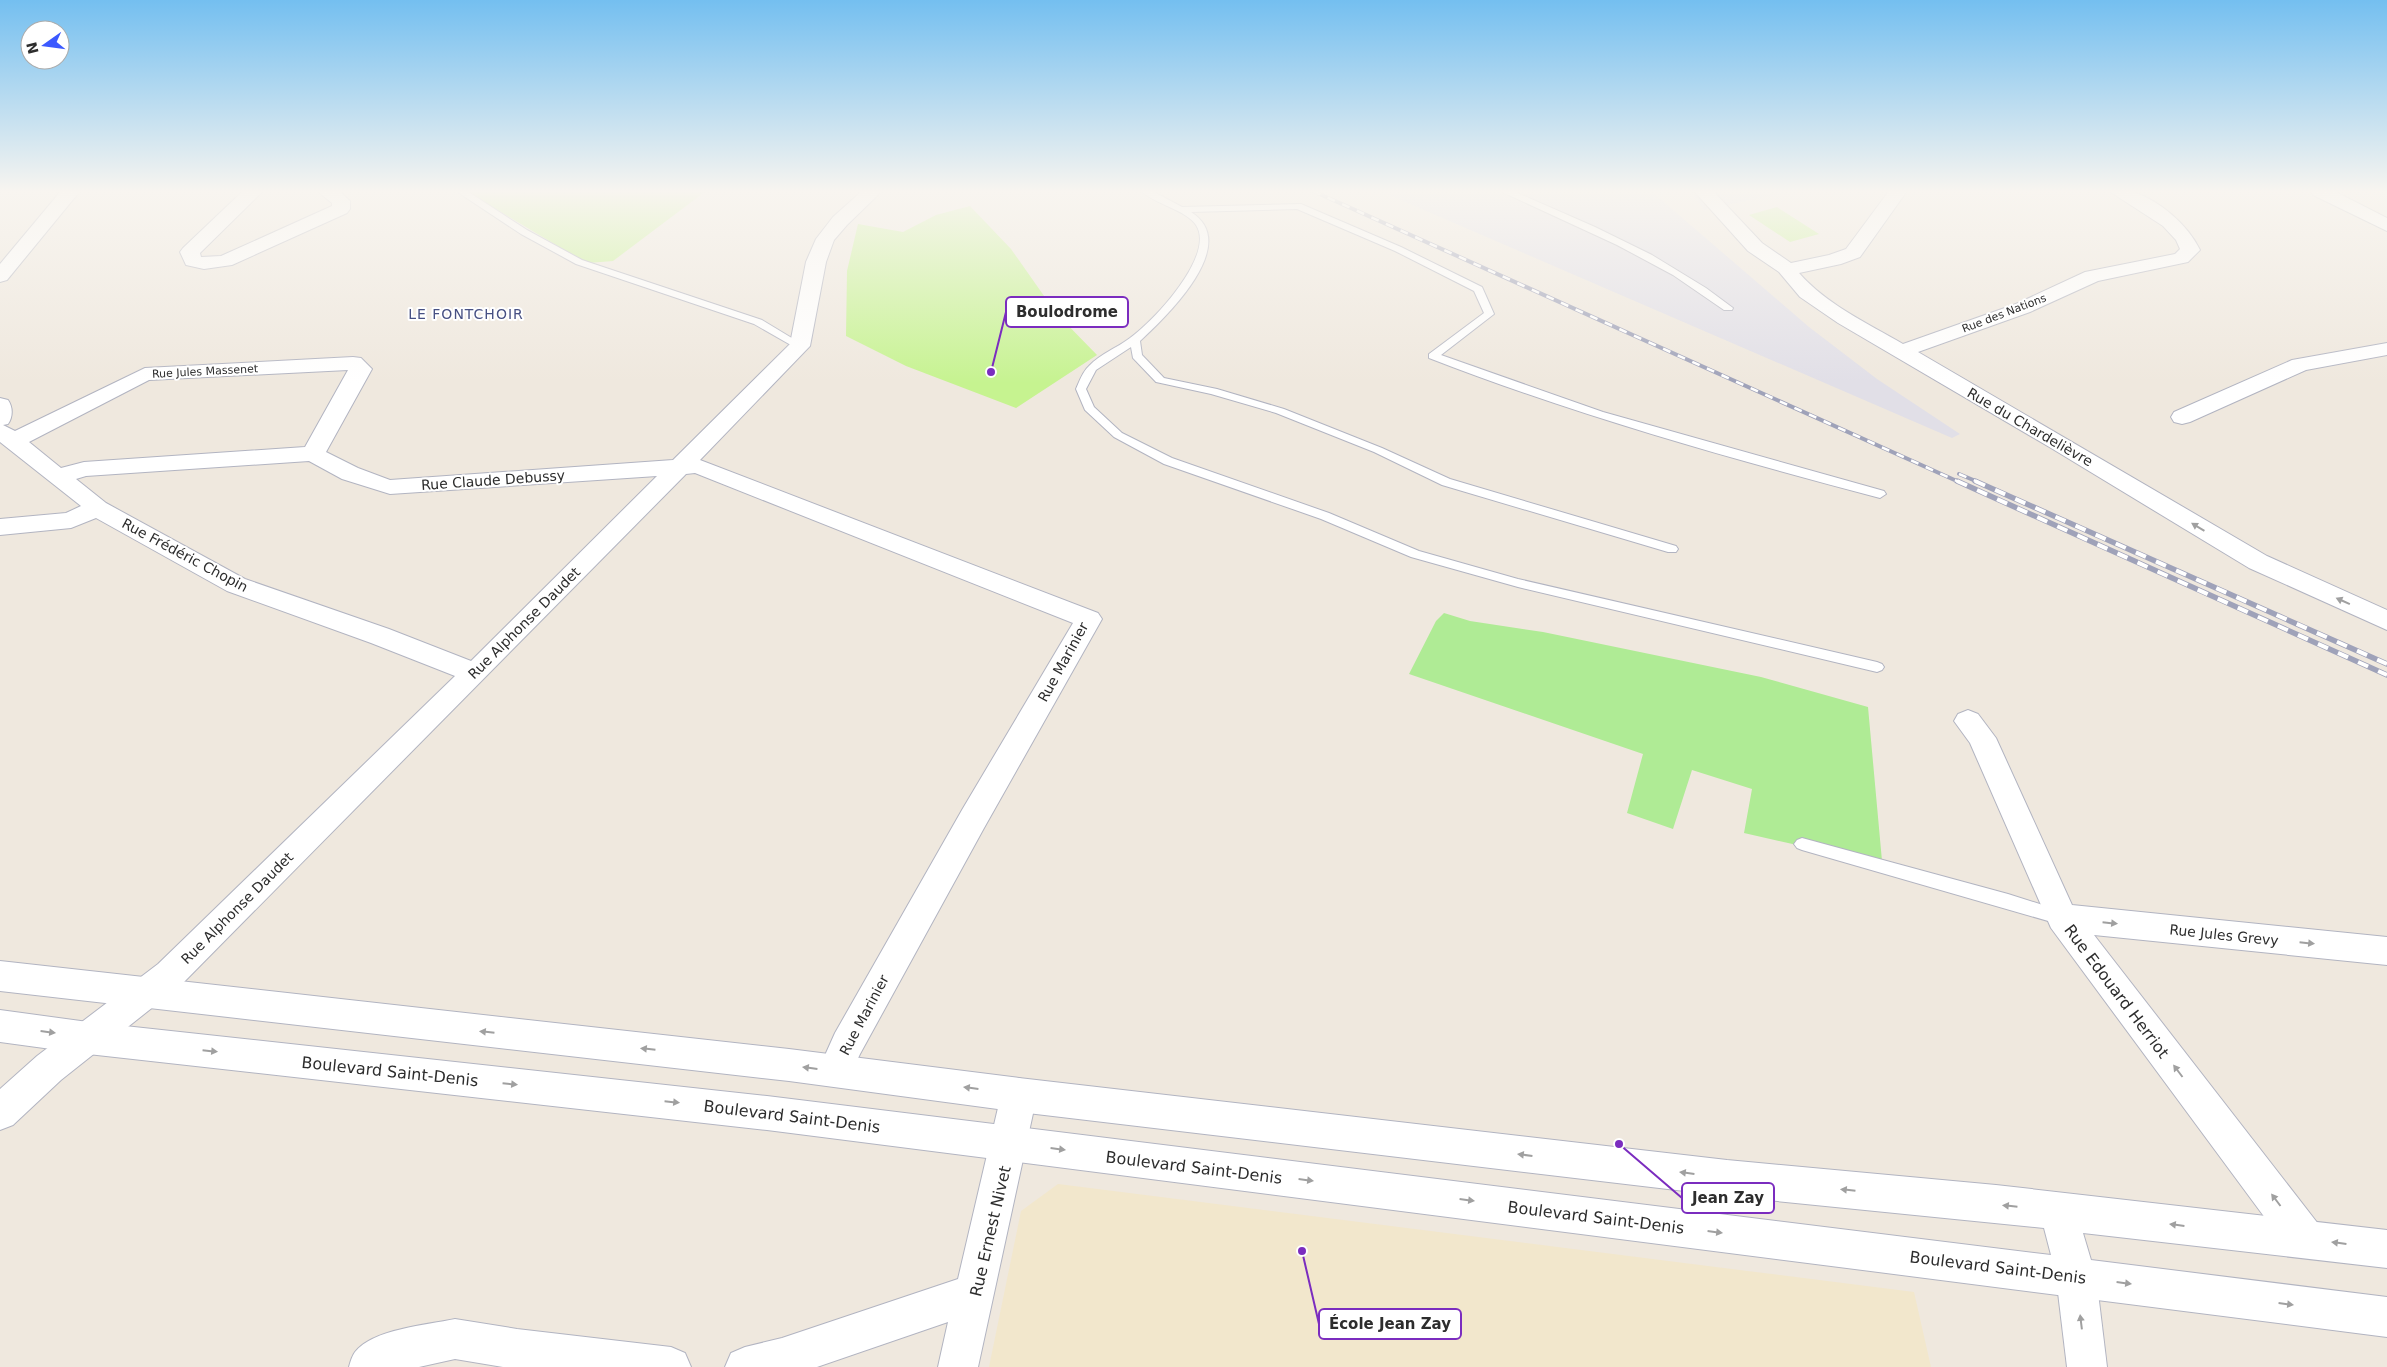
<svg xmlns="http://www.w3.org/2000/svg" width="2387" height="1367" viewBox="0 0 2387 1367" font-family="'DejaVu Sans',sans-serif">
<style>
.industrial{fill:#e1dfe7}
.education{fill:#f2e7cc}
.green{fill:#afeb95}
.pitch{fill:#c6f390}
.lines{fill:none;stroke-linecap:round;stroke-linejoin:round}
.lane-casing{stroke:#b2b4c1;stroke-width:2}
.street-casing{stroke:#b2b4c1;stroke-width:2}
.secondary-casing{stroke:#b2b4c1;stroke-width:2}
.lane{fill:#fff;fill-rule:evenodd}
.street{fill:#fff;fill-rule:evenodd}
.secondary{fill:#fff;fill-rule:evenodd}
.rail-far1-casing{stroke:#9fa2b9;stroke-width:4}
.rail-casing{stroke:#9fa2b9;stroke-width:5.5}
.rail-far1{stroke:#fff;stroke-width:2.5;stroke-dasharray:8;stroke-linecap:butt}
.rail{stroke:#fff;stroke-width:4;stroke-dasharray:11;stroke-linecap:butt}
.oneway{fill:#a0a0a0}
.labels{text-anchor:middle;stroke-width:4;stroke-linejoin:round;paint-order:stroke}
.far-street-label{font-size:11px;fill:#2d2d2d;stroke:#fff}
.far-quarter-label{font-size:14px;letter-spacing:1px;fill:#475083;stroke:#fff}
.street-label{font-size:14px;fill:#2d2d2d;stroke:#fff}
.near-street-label{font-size:16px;fill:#2d2d2d;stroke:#fff}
.leader{fill:none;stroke:#7b2cbf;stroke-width:2}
.callout-dot{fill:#7b2cbf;stroke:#fff;stroke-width:2}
.callout{fill:#fff;stroke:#7b2cbf;stroke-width:2}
.callout-label{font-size:15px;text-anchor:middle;font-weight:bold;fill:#2d2d2d}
</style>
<rect width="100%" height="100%" fill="#efe8de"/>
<!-- industrial -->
<g class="industrial">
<path d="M 1380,191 L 1651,191 L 1809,327 L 1877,379 L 1960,434 L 1952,438 Z"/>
<path d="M 1691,191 L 1793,191 L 1704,210 Z"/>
</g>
<!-- education -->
<path class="education" d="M 1058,1184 L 1914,1292 L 1931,1367 L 989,1367 L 1021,1211 Z"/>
<!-- green -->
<path class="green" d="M 1444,613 L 1470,621 L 1543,632 L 1761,677 L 1868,707 L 1882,861 L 1800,838 L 1797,845 L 1744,833 L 1752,789 L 1692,770 L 1673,829 L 1627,813 L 1643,754 L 1409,674 L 1436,621 Z"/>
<!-- pitch -->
<g class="pitch">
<path d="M 466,191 L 706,191 L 613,261 L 588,263 L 581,260 Z"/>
<path d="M 970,206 L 1011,249 L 1056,313 L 1097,355 L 1016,408 L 906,366 L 846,336 L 847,271 L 858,224 L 903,232 L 936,215 Z"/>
<path d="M 1777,207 L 1819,234 L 1790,242 L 1749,215 Z"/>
</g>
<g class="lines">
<defs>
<g id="lane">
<path d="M 456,191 L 467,191 L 527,230 L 582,260 L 762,320 L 805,346 L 804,348 L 796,348 L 754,324 L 576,264 L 521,234 Z"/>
<path d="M 1141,191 L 1152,191 L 1182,207 L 1301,204 L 1401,247 L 1482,287 L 1494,314 L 1441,355 L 1603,412 L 1884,491 L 1886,494 L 1880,498 C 1728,458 1576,415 1429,358 L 1429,354 L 1484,313 L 1474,291 L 1395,251 L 1297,209 L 1191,212 C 1242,244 1167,316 1140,341 L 1142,355 L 1164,378 L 1217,389 L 1284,409 L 1382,448 L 1450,479 L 1676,546 L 1678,549 L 1676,552 L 1668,552 L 1442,485 L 1374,452 L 1276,413 L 1211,394 L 1156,382 L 1133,358 L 1131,347 L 1096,370 L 1086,389 L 1094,407 L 1122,433 L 1172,458 L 1329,513 L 1419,551 L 1518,579 L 1877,662 L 1882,664 L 1884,667 L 1882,670 L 1877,672 L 1518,587 L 1411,557 L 1321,519 L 1164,464 L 1114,437 L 1085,410 L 1076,389 C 1079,382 1083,371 1089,366 C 1100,354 1117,348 1130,338 C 1153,322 1216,255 1196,225 C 1186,210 1155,204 1141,191 Z"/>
<path d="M 1500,191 L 1513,191 L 1595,227 L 1652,255 L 1706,288 L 1733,308 L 1732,310 L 1724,310 L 1673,275 L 1617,245 Z"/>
<path d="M 1802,838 L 2008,894 L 2068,913 L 2070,918 L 2068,923 L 2062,925 L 1802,850 L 1797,848 L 1794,844 L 1797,840 Z"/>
</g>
<g id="street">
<path d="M 61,191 L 80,191 L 7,280 L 0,282 L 0,264 Z"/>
<path d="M 243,191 L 263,191 L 200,253 L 201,257 L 221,256 L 332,206 L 332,203 L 317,191 L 339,191 L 350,201 L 350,209 L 347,213 L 232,265 L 204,269 L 186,265 L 180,252 L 183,248 Z"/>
<path d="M 862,191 L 882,191 L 847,225 L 834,240 L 826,262 L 810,346 L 700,460 L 1098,613 L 1102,619 L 984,828 L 860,1054 L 851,1073 L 839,1078 L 827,1073 L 822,1062 L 835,1033 L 962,810 L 1073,623 L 695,473 L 686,474 L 182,984 L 61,1080 L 13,1125 L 0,1130 L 0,1089 L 37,1056 L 158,964 L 455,676 L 371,643 L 227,591 L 96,518 L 71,528 L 0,535 L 0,519 L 66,513 L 81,506 L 0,442 L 0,398 L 8,400 C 13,407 13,417 8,424 L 3,425 L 15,431 L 145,368 L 353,357 L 361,358 L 372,369 L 326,452 L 358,468 L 390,480 L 673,460 L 790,344 L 806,262 L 816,239 L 833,217 ZM 348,370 L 305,447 L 84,462 L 61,468 L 29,442 L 149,380 ZM 309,461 L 342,479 L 390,494 L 657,476 L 471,661 L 389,629 L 245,579 L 106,503 L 76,479 L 86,476 Z"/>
<path d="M 1694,191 L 1713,191 L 1762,243 L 1791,263 L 1829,255 L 1846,249 L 1889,191 L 1907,191 L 1860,257 L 1841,264 L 1799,273 C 1826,304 1867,323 1903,344 L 2016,304 L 2085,272 L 2175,254 L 2180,249 L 2176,240 L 2163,226 L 2109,191 C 2116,191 2126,190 2133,192 C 2159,200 2188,225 2200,250 L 2188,262 L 2098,281 L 2030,312 L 1918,352 L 2267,556 L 2387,610 L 2387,630 L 2249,568 L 2051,448 L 1838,323 L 1800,297 L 1779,272 L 1748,251 Z"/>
<path d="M 2310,191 L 2334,191 L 2387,218 L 2387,231 L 2313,195 Z"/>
<path d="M 2387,343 L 2387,355 L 2306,370 L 2190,422 L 2182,424 L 2174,422 L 2171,417 L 2174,412 L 2292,360 Z"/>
<path d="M 1968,710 L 1978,714 L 1996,738 L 2072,905 L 2387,937 L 2387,965 L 2094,935 L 2319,1225 L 2324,1239 L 2319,1253 L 2305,1258 L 2291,1253 L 2051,928 L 1970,743 L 1954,721 L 1958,714 Z"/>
<path d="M 1019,1078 L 1032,1083 L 1037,1095 L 978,1367 L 938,1367 L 948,1322 L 817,1367 L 725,1367 L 731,1353 L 745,1347 L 782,1338 L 958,1279 L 1001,1095 L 1006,1083 Z"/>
<path d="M 2076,1256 L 2090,1262 L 2096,1276 L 2107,1367 L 2067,1367 L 2056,1276 L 2062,1262 Z"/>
<path d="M 455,1319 L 517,1329 L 671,1347 L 685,1353 L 691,1367 L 503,1367 L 455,1359 L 419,1367 L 349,1367 C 350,1363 352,1356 355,1352 C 373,1329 427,1325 455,1319 Z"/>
</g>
<path id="secondary" d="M 0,961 L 789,1049 L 1019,1078 L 1727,1160 L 1996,1185 L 2387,1230 L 2387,1268 L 2083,1233 L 2091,1260 L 2387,1297 L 2387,1337 L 767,1130 L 88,1054 L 0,1042 L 0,1010 L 88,1022 L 767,1096 L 2051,1255 L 2044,1228 L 1727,1196 L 1019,1112 L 789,1081 L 0,991 Z"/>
</defs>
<!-- lane casing -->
<use href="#lane" class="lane-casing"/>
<!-- street casing -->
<use href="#street" class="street-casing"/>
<!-- secondary casing -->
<use href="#secondary" class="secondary-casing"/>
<!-- lane -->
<use href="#lane" class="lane"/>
<!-- street -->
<use href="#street" class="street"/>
<!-- secondary -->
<use href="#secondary" class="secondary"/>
<defs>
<g id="rail-far1">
<path d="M 1313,191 L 1959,482"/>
<path d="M 1959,474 L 1978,482"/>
</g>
<g id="rail">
<path d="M 1957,481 L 2387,675"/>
<path d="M 1975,481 L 2387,664"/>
</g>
</defs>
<!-- rail-far1 casing -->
<use href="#rail-far1" class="rail-far1-casing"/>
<!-- rail casing -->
<use href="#rail" class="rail-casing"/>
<!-- rail-far1 -->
<use href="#rail-far1" class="rail-far1"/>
<!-- rail -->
<use href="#rail" class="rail"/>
</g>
<!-- one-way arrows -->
<defs><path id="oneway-solid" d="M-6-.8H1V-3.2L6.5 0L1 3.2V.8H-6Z" transform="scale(1.25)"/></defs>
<g class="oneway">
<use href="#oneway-solid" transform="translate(2198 527) rotate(-149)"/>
<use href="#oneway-solid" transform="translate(2343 601) rotate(-156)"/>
<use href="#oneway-solid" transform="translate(2110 923) rotate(6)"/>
<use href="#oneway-solid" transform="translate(2307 943) rotate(6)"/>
<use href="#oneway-solid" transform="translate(48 1032) rotate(7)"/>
<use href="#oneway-solid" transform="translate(487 1032) rotate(-174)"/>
<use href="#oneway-solid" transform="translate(648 1049) rotate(-174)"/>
<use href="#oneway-solid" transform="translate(210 1051) rotate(6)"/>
<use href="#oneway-solid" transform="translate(810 1068) rotate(-173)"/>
<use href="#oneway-solid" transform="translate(2178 1071) rotate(-127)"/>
<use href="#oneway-solid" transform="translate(510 1084) rotate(6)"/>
<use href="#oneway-solid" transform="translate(971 1088) rotate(-173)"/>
<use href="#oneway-solid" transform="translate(672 1102) rotate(6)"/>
<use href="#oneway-solid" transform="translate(1058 1149) rotate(7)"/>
<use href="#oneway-solid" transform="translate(1525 1155) rotate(-173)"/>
<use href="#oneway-solid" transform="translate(1687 1173) rotate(-173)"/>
<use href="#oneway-solid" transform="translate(1306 1180) rotate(7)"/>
<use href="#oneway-solid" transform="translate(1848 1190) rotate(-174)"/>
<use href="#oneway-solid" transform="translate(1467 1200) rotate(7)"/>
<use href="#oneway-solid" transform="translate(2276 1200) rotate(-127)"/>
<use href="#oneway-solid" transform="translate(2010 1206) rotate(-174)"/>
<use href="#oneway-solid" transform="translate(2177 1225) rotate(-173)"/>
<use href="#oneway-solid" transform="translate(1715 1232) rotate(7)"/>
<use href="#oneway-solid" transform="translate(2339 1243) rotate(-173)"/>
<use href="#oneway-solid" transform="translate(2124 1283) rotate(7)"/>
<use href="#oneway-solid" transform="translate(2286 1304) rotate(7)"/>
<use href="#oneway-solid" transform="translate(2081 1322) rotate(-97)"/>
</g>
<!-- sky -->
<linearGradient id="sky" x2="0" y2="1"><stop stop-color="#74bff0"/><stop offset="0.5" stop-color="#f8f5f0"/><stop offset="1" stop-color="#f8f5f0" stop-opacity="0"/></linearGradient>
<rect width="2387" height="383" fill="url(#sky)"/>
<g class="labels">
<!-- far-street labels -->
<g class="far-street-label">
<text transform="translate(2004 313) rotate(-21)" y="4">Rue des Nations</text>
<text transform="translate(205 371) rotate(-3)" y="4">Rue Jules Massenet</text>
</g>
<!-- far-quarter labels -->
<g class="far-quarter-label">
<text x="466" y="319">LE FONTCHOIR</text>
</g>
<!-- street labels -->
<g class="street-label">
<text transform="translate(2030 427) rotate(30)" y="5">Rue du Chardelièvre</text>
<text transform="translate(493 480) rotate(-4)" y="5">Rue Claude Debussy</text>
<text transform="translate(185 555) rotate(28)" y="5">Rue Frédéric Chopin</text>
<text transform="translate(524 623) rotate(-45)" y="5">Rue Alphonse Daudet</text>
<text transform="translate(1063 662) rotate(-61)" y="5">Rue Marinier</text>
<text transform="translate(237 908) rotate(-45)" y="5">Rue Alphonse Daudet</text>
<text transform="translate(2224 935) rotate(6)" y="5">Rue Jules Grevy</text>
<text transform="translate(864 1015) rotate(-62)" y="5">Rue Marinier</text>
</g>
<!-- near-street labels -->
<g class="near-street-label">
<text transform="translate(2117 991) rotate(53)" y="6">Rue Edouard Herriot</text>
<text transform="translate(390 1071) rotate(6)" y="6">Boulevard Saint-Denis</text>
<text transform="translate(792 1116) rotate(7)" y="6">Boulevard Saint-Denis</text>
<text transform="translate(1194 1167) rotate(7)" y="6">Boulevard Saint-Denis</text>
<text transform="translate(1596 1217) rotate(7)" y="6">Boulevard Saint-Denis</text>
<text transform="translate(990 1231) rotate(-77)" y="6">Rue Ernest Nivet</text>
<text transform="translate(1998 1267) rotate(7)" y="6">Boulevard Saint-Denis</text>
</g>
</g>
<!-- callouts -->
<path class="leader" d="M991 372L1006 312M1619 1144L1682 1198M1302 1251L1319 1324"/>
<g class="callout-dot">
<circle cx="991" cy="372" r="5"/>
<circle cx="1619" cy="1144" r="5"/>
<circle cx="1302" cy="1251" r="5"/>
</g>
<g class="callout">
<rect x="1006" y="297" width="122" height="30" rx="5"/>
<rect x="1682" y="1183" width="92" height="30" rx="5"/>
<rect x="1319" y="1309" width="142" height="30" rx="5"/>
</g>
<g class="callout-label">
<text x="1067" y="317">Boulodrome</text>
<text x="1728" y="1203">Jean Zay</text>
<text x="1390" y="1329">École Jean Zay</text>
</g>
<!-- north arrow -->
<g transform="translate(45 45) rotate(256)"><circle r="24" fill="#ffffff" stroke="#ababab"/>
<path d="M0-4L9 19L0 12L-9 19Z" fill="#3b59ff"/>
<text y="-8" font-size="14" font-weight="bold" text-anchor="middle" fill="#2d2d2d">N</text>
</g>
</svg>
